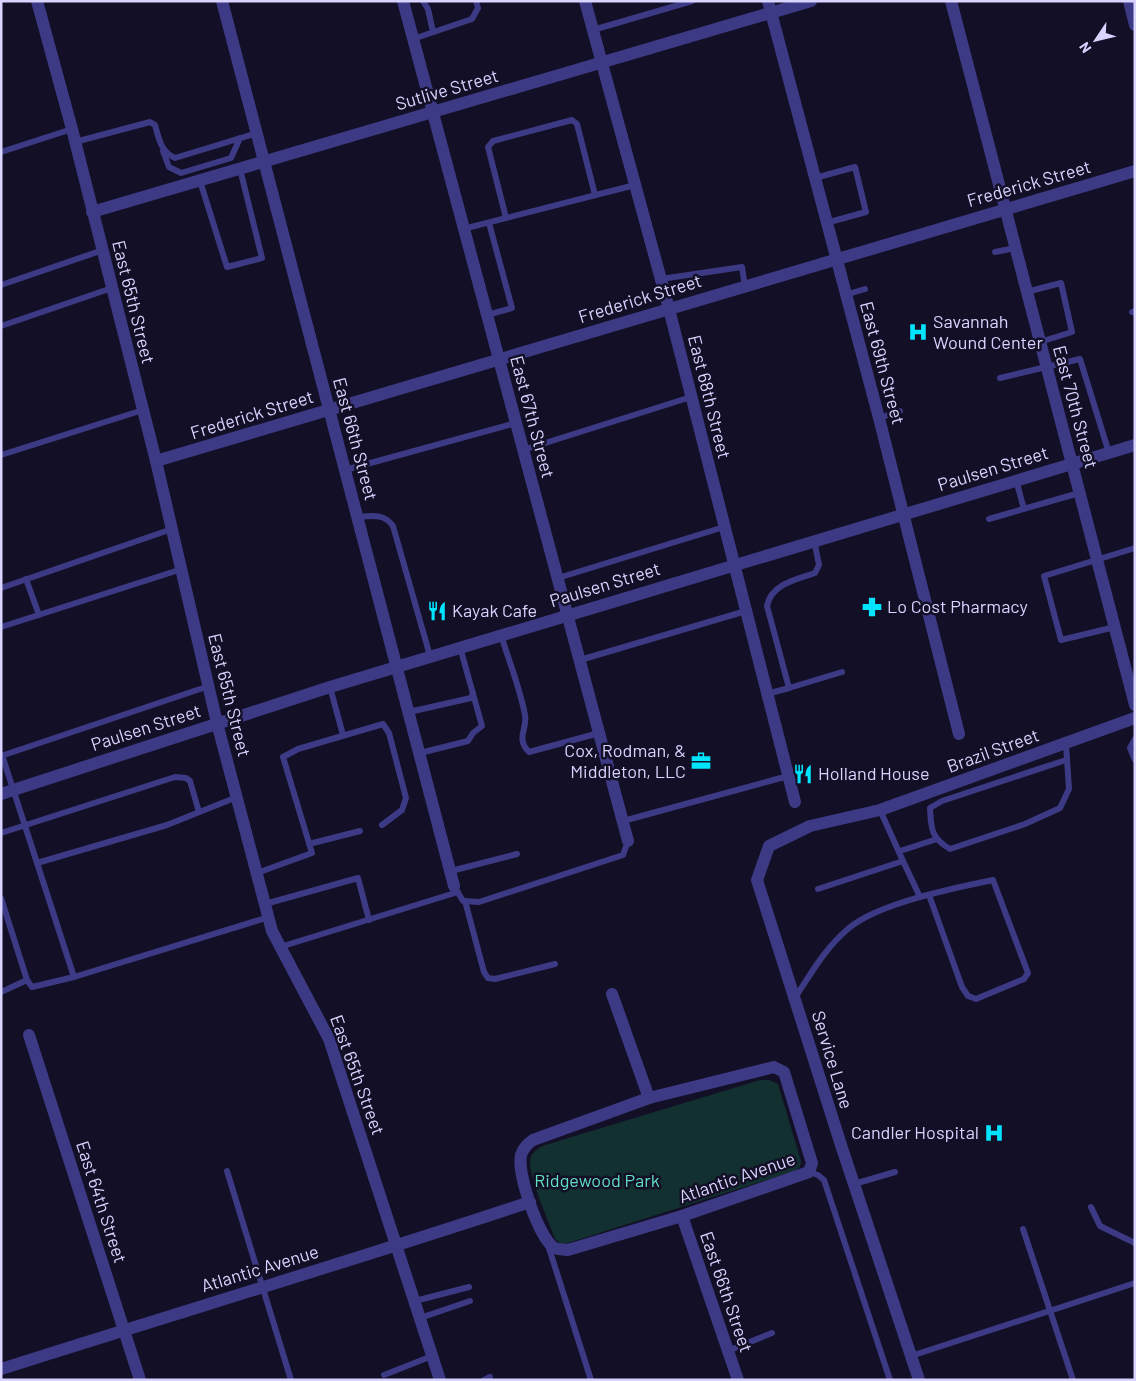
<svg xmlns="http://www.w3.org/2000/svg" width="1136" height="1381" viewBox="0 0 1136 1381" font-family="Barlow,sans-serif">
<style>
.green{fill:#12302f}
.lines{fill:none;stroke-linecap:round;stroke-linejoin:round}
.service{stroke:#3d3a85;stroke-width:6}
.minor{stroke:#3d3a85;stroke-width:12}
.tertiary{stroke:#3d3a85;stroke-width:12}
.labels{text-anchor:middle;stroke-width:5;stroke-linejoin:round;paint-order:stroke}
.street-label{font-size:18px;fill:#d9d4ff;stroke:#130f26}
.poi-label{font-size:18px;fill:#d9d4ff;stroke:#130f26;text-anchor:start}
.park-label{font-size:18px;fill:#5fe0c0;stroke:#130f26}
</style>
<rect width="100%" height="100%" fill="#130f26"/>
<!-- green -->
<path class="green" d="M 760,1080 L 769,1080 L 778,1084 L 801,1161 L 800,1167 L 795,1171 L 568,1243 L 561,1244 L 555,1239 C 549,1222 529,1177 530,1161 C 530,1154 536,1150 542,1146 Z"/>
<g class="lines">
<!-- service -->
<g class="service">
<path d="M 423,1 L 428,9 L 433,32"/>
<path d="M 593,30 L 692,1"/>
<path d="M 413,39 L 472,19 L 478,8 L 476,1"/>
<path d="M 75,142 L 150,122 L 155,125 C 159,139 161,152 175,158 L 257,133"/>
<path d="M 163,151 L 169,167 L 181,173 L 231,158 L 240,138"/>
<path d="M 1,152 L 72,129"/>
<path d="M 815,178 L 855,167 L 866,212 L 826,223"/>
<path d="M 200,181 L 227,267 L 262,258 L 240,169"/>
<path d="M 506,218 L 488,147 L 493,141 L 572,120 L 577,124 L 595,195"/>
<path d="M 463,229 L 635,185"/>
<path d="M 995,252 L 1015,248"/>
<path d="M 661,279 L 742,267 L 745,287"/>
<path d="M 1,285 L 103,250"/>
<path d="M 1026,292 L 1061,283 L 1072,332 L 1040,342"/>
<path d="M 845,295 L 865,289"/>
<path d="M 1132,312 L 1135,311"/>
<path d="M 487,315 L 512,308 L 489,223"/>
<path d="M 1,326 L 112,288"/>
<path d="M 1000,378 L 1080,359 L 1109,453"/>
<path d="M 879,418 L 900,411"/>
<path d="M 523,450 L 691,397"/>
<path d="M 1,455 L 143,410"/>
<path d="M 345,470 L 516,423"/>
<path d="M 1016,480 L 1024,509"/>
<path d="M 358,517 C 372,516 384,513 393,526 L 430,656"/>
<path d="M 989,519 L 1079,493"/>
<path d="M 558,578 L 724,527"/>
<path d="M 26,579 L 39,615"/>
<path d="M 1,588 L 172,529"/>
<path d="M 1,627 L 182,569"/>
<path d="M 1115,627 L 1061,640 L 1044,576 L 1135,548"/>
<path d="M 501,635 C 509,661 520,688 525,715 C 528,728 515,738 529,752 L 599,733"/>
<path d="M 580,660 L 746,611"/>
<path d="M 330,687 L 343,735"/>
<path d="M 789,688 L 842,672"/>
<path d="M 767,694 L 789,688 L 767,606 C 771,584 797,579 815,573 L 819,565 L 814,540"/>
<path d="M 409,712 L 471,698 L 473,693"/>
<path d="M 1135,739 L 1130,748 L 1135,760"/>
<path d="M 1066,744 L 1069,789 L 1060,808 L 1025,824 L 950,849 C 931,838 931,829 930,808 L 942,801 L 1066,760"/>
<path d="M 420,753 L 468,741 L 473,733 L 482,726 L 460,647"/>
<path d="M 2,755 L 74,977 L 269,917"/>
<path d="M 1,756 L 209,686"/>
<path d="M 880,810 L 903,861"/>
<path d="M 623,821 L 788,776"/>
<path d="M 1,833 L 175,777 L 186,778 L 190,781 L 199,812"/>
<path d="M 309,844 L 360,831"/>
<path d="M 900,851 L 937,839"/>
<path d="M 37,863 L 167,825 L 237,797"/>
<path d="M 451,871 L 517,854"/>
<path d="M 257,873 L 312,853 L 283,757 L 298,749 L 383,724 L 389,733 L 406,798 L 402,810 L 382,825"/>
<path d="M 454,886 L 463,901 L 479,902 L 623,855 L 628,841"/>
<path d="M 818,889 L 903,861 L 920,897"/>
<path d="M 1,898 L 27,980 L 32,987 L 74,977"/>
<path d="M 465,901 L 484,972 L 488,978 L 495,979 L 555,964"/>
<path d="M 265,904 L 358,878 L 369,920"/>
<path d="M 280,947 L 458,892"/>
<path d="M 1,992 L 27,980"/>
<path d="M 795,998 C 811,973 826,947 849,928 C 879,903 954,888 993,880 L 1028,973 L 1024,979 L 976,999 L 968,996 L 962,987 L 929,895"/>
<path d="M 227,1171 L 291,1380"/>
<path d="M 809,1172 L 818,1175 L 824,1180 L 890,1380"/>
<path d="M 854,1184 L 895,1172"/>
<path d="M 1091,1207 L 1100,1226 L 1135,1243"/>
<path d="M 1023,1229 L 1073,1380"/>
<path d="M 548,1245 L 591,1380"/>
<path d="M 415,1301 L 469,1287"/>
<path d="M 420,1318 L 470,1301"/>
<path d="M 728,1351 L 772,1333"/>
<path d="M 911,1356 L 1135,1283"/>
<path d="M 384,1375 L 432,1356"/>
<path d="M 484,1380 L 490,1377"/>
</g>
<!-- minor -->
<g class="minor">
<path d="M 222,1 L 454,886"/>
<path d="M 403,1 L 628,841"/>
<path d="M 585,1 L 669,309 L 795,802"/>
<path d="M 768,1 L 879,418 L 959,734"/>
<path d="M 951,1 L 1135,705"/>
<path d="M 1129,1 L 1135,25"/>
<path d="M 92,212 L 811,1"/>
<path d="M 156,461 L 1135,171"/>
<path d="M 612,994 L 649,1098"/>
<path d="M 29,1035 L 140,1380"/>
<path d="M 774,1067 L 784,1072 L 812,1163 L 809,1172 L 682,1216 L 568,1250 C 563,1249 557,1250 553,1247 C 538,1235 517,1174 521,1155 C 523,1149 527,1144 533,1140 L 649,1098 Z"/>
<path d="M 682,1216 L 738,1380"/>
<path d="M 1,1369 C 177,1313 355,1260 530,1202"/>
<path d="M 919,1380 L 841,1145 L 757,880 L 769,846 L 810,826 L 880,810 L 1135,718"/>
</g>
<!-- tertiary -->
<g class="tertiary">
<path d="M 37,1 L 72,129 L 156,461 L 217,723 L 272,931 L 329,1039 L 440,1380"/>
<path d="M 1,794 L 330,687 L 1135,445"/>
</g>
</g>
<!-- icons -->
<defs>
<symbol id="hospital-bare" viewBox="-9 -9 18 18"><path d="M-5-5h3v3.5h4V-5h3V5h-3V1.5h-4V5h-3Z" fill="#00e5ff" stroke="#130f26" stroke-width="2.5" paint-order="stroke"/></symbol>
<symbol id="pharmacy-bare" viewBox="-9 -9 18 18"><path d="M-2-6h4v4h4v4h-4v4h-4v-4h-4v-4h4Z" fill="#00e5ff" stroke="#130f26" stroke-width="2.5" paint-order="stroke"/></symbol>
<symbol id="restaurant-bare" viewBox="-9 -9 18 18"><path d="M-5-6h1v4h1v-4h1v4h1v-4h1v5L-1.5 .5V6h-2V.5L-5-1ZM5-6V6H3V1.5H1.5Q1.5-4 5-6Z" fill="#00e5ff" stroke="#130f26" stroke-width="2.5" paint-order="stroke"/></symbol>
<symbol id="office-bare" viewBox="-9 -9 18 18"><path d="M-6-3h4V-5.5h4V-3h4V5H-6ZM-1-4.5V-3h2v-1.5ZM-6 0V1H6V0Z" fill="#00e5ff" stroke="#130f26" stroke-width="2.5" paint-order="stroke"/></symbol>
</defs>
<g fill-rule="evenodd">
<use href="#hospital-bare" x="904" y="318" width="28" height="28"/>
<use href="#pharmacy-bare" x="858" y="593" width="28" height="28"/>
<use href="#restaurant-bare" x="423" y="597" width="28" height="28"/>
<use href="#office-bare" x="687" y="747" width="28" height="28"/>
<use href="#restaurant-bare" x="789" y="760" width="28" height="28"/>
<use href="#hospital-bare" x="980" y="1119" width="28" height="28"/>
</g>
<g class="labels">
<!-- street labels -->
<g class="street-label">
<text transform="translate(447 90) rotate(-16)" y="6">Sutlive Street</text>
<text transform="translate(1029 184) rotate(-16)" y="6">Frederick Street</text>
<text transform="translate(640 299) rotate(-17)" y="6">Frederick Street</text>
<text transform="translate(133 302) rotate(76)" y="6">East 65th Street</text>
<text transform="translate(882 363) rotate(75)" y="6">East 69th Street</text>
<text transform="translate(709 397) rotate(76)" y="6">East 68th Street</text>
<text transform="translate(1075 407) rotate(75)" y="6">East 70th Street</text>
<text transform="translate(252 415) rotate(-17)" y="6">Frederick Street</text>
<text transform="translate(532 417) rotate(75)" y="6">East 67th Street</text>
<text transform="translate(355 439) rotate(75)" y="6">East 66th Street</text>
<text transform="translate(993 469) rotate(-17)" y="6">Paulsen Street</text>
<text transform="translate(605 585) rotate(-17)" y="6">Paulsen Street</text>
<text transform="translate(229 695) rotate(76)" y="6">East 65th Street</text>
<text transform="translate(146 728) rotate(-18)" y="6">Paulsen Street</text>
<text transform="translate(993 751) rotate(-20)" y="6">Brazil Street</text>
<text transform="translate(832 1060) rotate(73)" y="6">Service Lane</text>
<text transform="translate(357 1075) rotate(70)" y="6">East 65th Street</text>
<text transform="translate(737 1178) rotate(-19)" y="6">Atlantic Avenue</text>
<text transform="translate(101 1202) rotate(72)" y="6">East 64th Street</text>
<text transform="translate(260 1269) rotate(-17)" y="6">Atlantic Avenue</text>
<text transform="translate(726 1292) rotate(71)" y="6">East 66th Street</text>
</g>
<!-- poi labels -->
<g class="poi-label">
<text x="933" y="328">Savannah<tspan x="933" dy="21">Wound Center</tspan></text>
<text x="887" y="613">Lo Cost Pharmacy</text>
<text x="452" y="617">Kayak Cafe</text>
<text x="686" y="757" text-anchor="end">Cox, Rodman, &amp;<tspan x="686" dy="21">Middleton, LLC</tspan></text>
<text x="818" y="780">Holland House</text>
<text x="979" y="1139" text-anchor="end">Candler Hospital</text>
</g>
<!-- park labels -->
<g class="park-label">
<text x="597" y="1187">Ridgewood Park</text>
</g>
</g>
<!-- border -->
<rect width="1136" height="1381" fill="none" stroke="#d9d4ff" stroke-width="5"/>
<!-- north arrow -->
<g transform="translate(1096 40) rotate(235)" stroke="#130f26" stroke-width="4" paint-order="stroke">
<path d="M0-4L9 19L0 12L-9 19Z" fill="#d9d4ff"/>
<text y="-8" font-size="14" font-weight="bold" text-anchor="middle" fill="#d9d4ff">N</text>
</g>
</svg>
